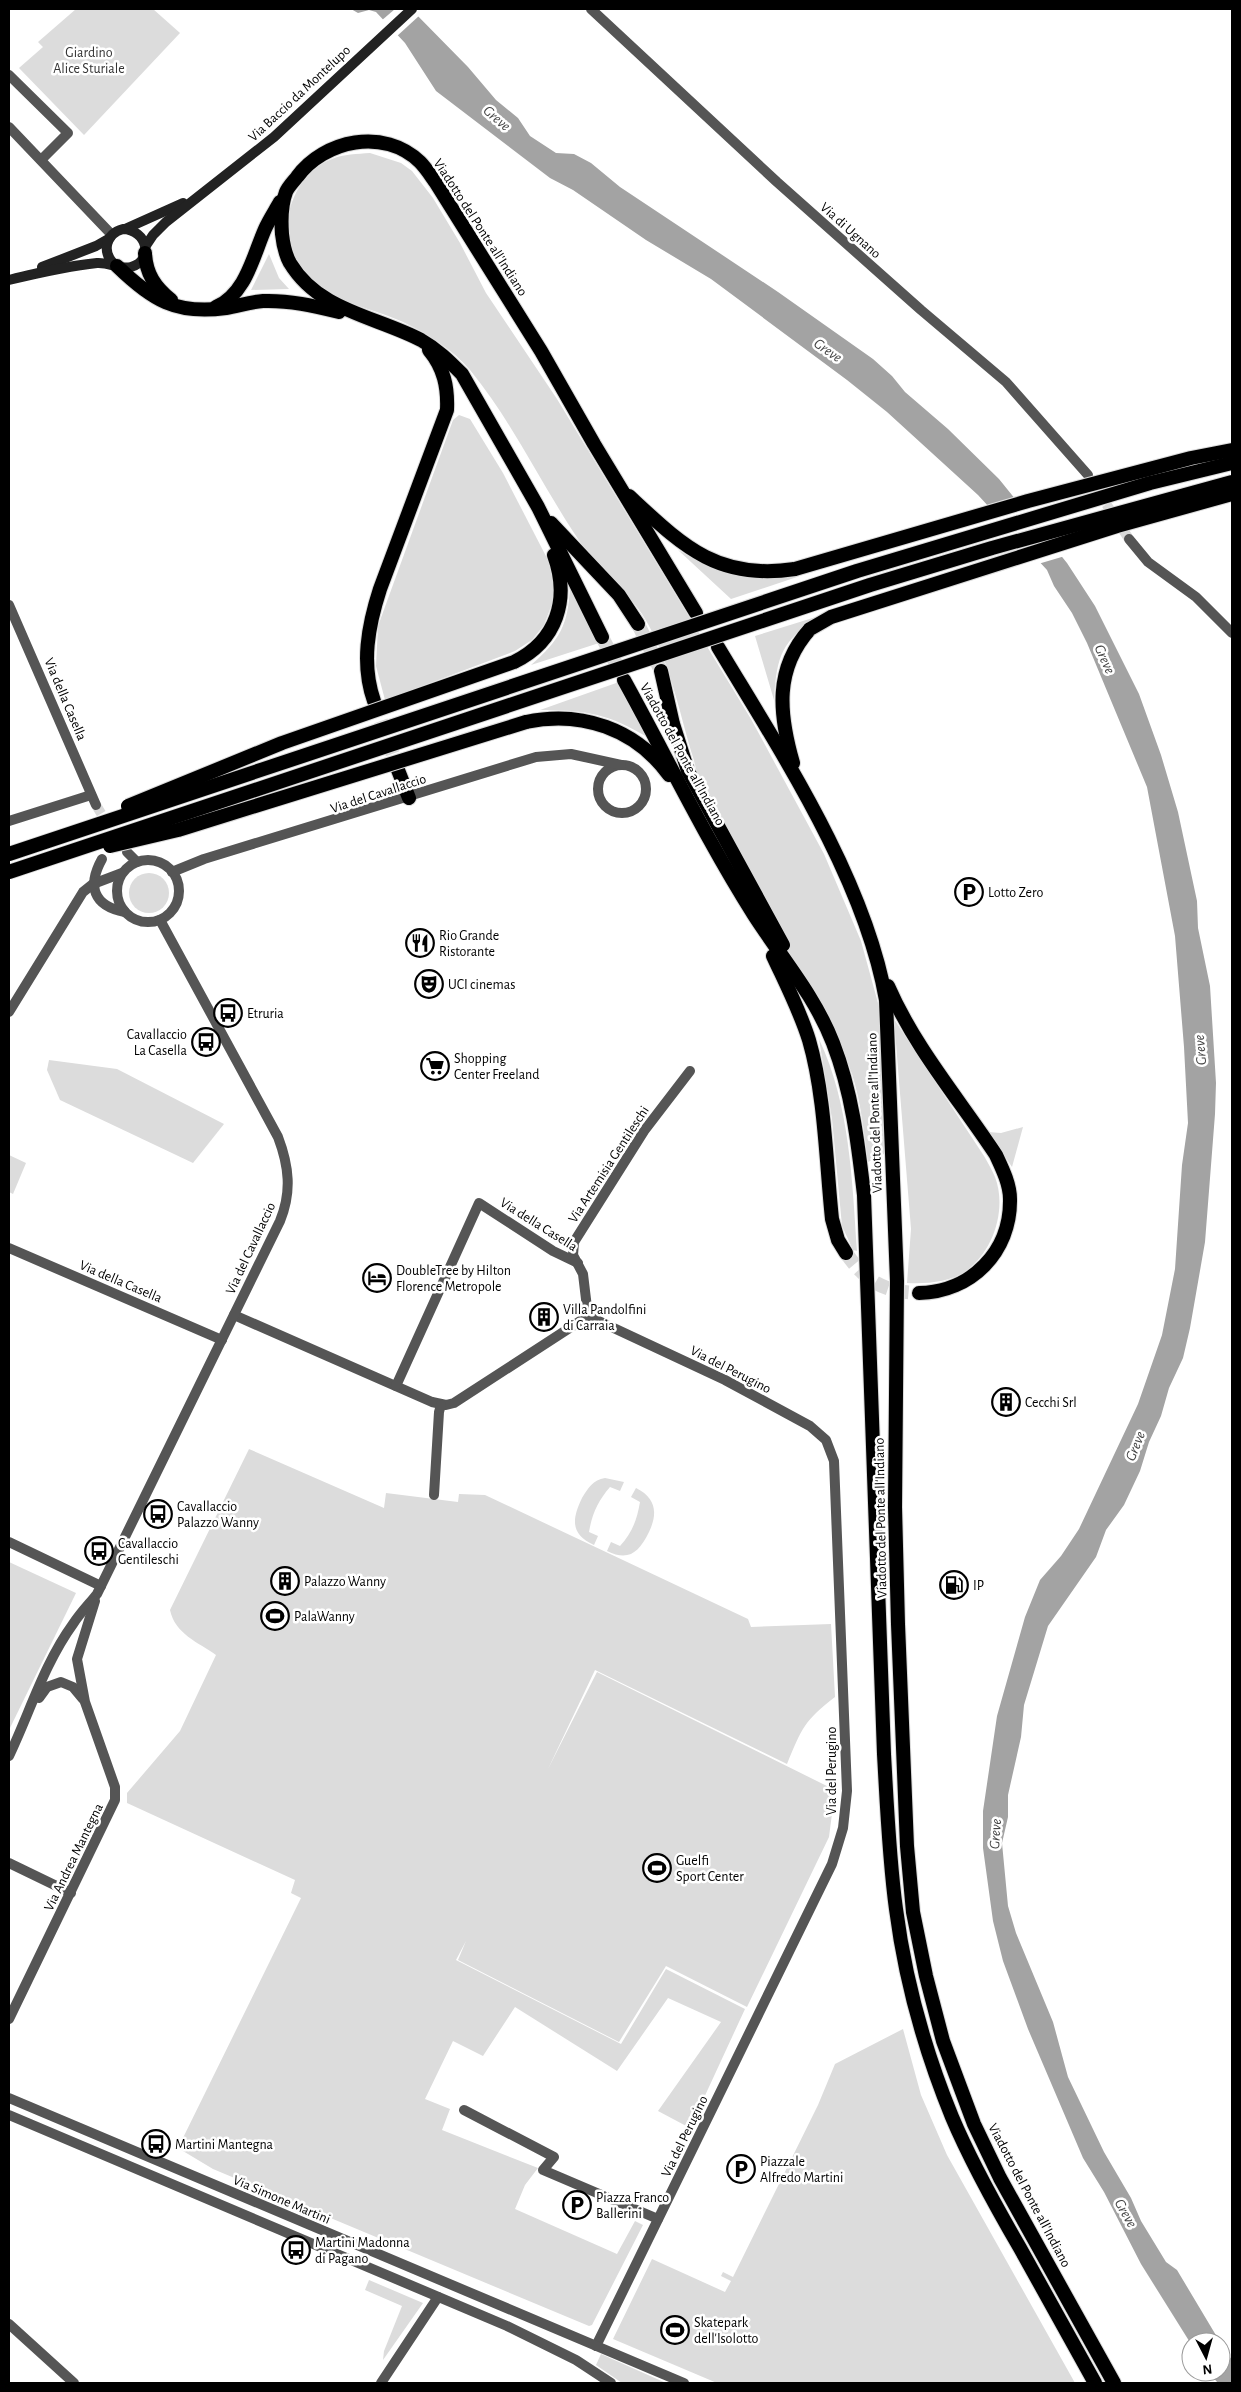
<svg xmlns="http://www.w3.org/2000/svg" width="1241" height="2392" viewBox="0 0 1241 2392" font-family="'Alegreya Sans',sans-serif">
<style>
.green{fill:#dcdcdc}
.water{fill:#a3a3a3}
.pier{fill:#fff}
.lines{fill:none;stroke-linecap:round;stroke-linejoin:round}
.minor-tunnel{stroke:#d9d9d9;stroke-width:10;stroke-dasharray:10 5;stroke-linecap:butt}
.trunk-tunnel{stroke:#d9d9d9;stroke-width:14;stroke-dasharray:14 7;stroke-linecap:butt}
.trunk-casing{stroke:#dbdbdb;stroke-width:16}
.minor{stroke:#555;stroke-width:10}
.tertiary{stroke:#555;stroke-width:10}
.secondary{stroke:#222;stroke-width:10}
.trunk{stroke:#000;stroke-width:14}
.trunk-bridge-casing{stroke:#dbdbdb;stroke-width:16;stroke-linecap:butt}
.trunk-bridge{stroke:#000;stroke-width:14}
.labels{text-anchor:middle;stroke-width:5;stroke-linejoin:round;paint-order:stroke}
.park-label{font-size:14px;fill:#333;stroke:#fff}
.street-label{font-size:14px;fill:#000;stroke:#fff}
.poi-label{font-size:14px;fill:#000;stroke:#fff;text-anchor:start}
.water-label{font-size:15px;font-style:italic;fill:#444;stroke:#fff}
</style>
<rect width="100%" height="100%" fill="#fff"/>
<!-- green -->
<g class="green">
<path d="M 76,9 L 153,9 L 180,33 L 84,135 L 19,68 L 43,47 L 38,42 Z"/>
<path d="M 370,153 L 401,163 L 412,171 L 433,198 L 460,243 L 486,293 L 557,399 L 751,719 L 824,854 L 861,941 L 881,1014 L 886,1153 L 868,1162 C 864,1133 861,1102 852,1074 C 839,1036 813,1003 794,968 C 769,922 749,872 725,825 C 719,812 709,800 702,787 C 697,776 695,762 691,751 C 679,709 669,662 648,624 C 633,595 605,577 587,552 C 545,493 516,426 470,370 C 453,350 427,333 403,322 C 363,304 313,300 293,254 C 277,220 297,172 332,159 C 344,154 357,154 370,153 Z"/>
<path d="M 269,254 L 279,278 L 289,289 L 251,290 Z"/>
<path d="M 459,415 L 470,419 L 503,473 L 549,562 L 554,587 L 552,604 L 544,625 L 532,640 L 515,651 L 385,700 L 376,666 L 378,626 L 453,420 Z"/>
<path d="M 678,550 C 726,576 743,580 797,577 L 731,599 Z"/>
<path d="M 570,587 L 599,643 L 531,665 C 560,640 568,625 570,587 Z"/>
<path d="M 819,616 C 781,642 777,655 774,700 L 755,636 Z"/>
<path d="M 619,682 L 649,738 C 608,714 588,710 540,710 Z"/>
<circle cx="149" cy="893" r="20"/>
<path d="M 894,1019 L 984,1156 C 988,1163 992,1170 995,1177 C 1007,1208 994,1251 966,1271 C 950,1282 927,1284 907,1283 L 911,1229 Z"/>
<path d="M 819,1039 C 850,1105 852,1179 857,1251 L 853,1250 L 842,1226 L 832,1119 Z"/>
<path d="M 49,1060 L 117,1069 L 224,1124 L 193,1163 L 60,1100 L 47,1070 Z"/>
<path d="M 1023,1127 L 1012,1167 L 988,1132 L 1001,1133 Z"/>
<path d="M 9,1155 L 26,1163 L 13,1194 L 9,1192 Z"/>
<path d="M 249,1449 L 384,1508 L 386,1493 L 458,1502 L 459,1494 L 485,1495 L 748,1619 L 751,1627 L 831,1624 L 835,1697 C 804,1721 802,1728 787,1764 L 595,1670 L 548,1769 L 597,1672 L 835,1790 L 829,1837 L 747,2007 L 666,1966 L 619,2042 L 458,1960 L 466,1941 L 456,1960 L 621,2044 L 666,1969 L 745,2009 L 690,2128 L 658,2111 L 721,2022 L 668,1998 L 617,2071 L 515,2007 L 483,2056 L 453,2041 L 425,2099 L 450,2109 L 442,2130 L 538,2168 L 525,2185 L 515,2209 L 617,2254 L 635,2221 L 643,2225 L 592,2325 L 589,2326 L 213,2169 L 178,2148 L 301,1898 L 291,1893 L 295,1880 L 127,1803 L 127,1793 L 180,1731 L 216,1655 C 198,1642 175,1634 170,1610 Z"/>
<path d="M 605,1478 L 624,1482 L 620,1491 L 610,1487 C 598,1501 592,1514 589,1532 L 598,1536 L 594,1545 C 570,1534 572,1519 582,1498 C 588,1488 593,1480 605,1478 Z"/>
<path d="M 636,1488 C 656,1498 658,1513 649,1532 C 639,1552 629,1562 607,1551 L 611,1542 L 620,1546 C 632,1533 637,1520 640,1502 L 631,1497 Z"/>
<path d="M 9,1562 L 76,1593 L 9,1730 Z"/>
<path d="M 903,2029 L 921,2095 L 947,2155 L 1075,2383 L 717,2383 L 613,2339 L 652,2259 L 725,2292 L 731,2281 L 721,2276 L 723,2272 L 733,2277 L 818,2105 L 835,2064 Z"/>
<path d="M 369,2280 L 423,2303 L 383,2360 L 384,2351 L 402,2306 L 365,2290 Z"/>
<path d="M 601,2354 L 666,2383 L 622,2383 L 596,2365 Z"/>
</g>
<!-- water -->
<g class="water">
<path d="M 351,9 L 411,9 L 468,67 L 496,100 L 518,118 L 530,136 L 556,153 L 574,154 L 591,163 L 620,187 L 778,292 L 873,359 L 892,376 L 905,392 L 948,429 L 999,479 L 1067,563 L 1095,606 L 1139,694 L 1161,755 L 1178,812 L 1197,901 L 1198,928 L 1210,986 L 1216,1083 L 1215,1114 L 1205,1242 L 1190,1328 L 1183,1358 L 1169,1388 L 1161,1416 L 1149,1442 L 1140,1471 L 1124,1505 L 1106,1530 L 1096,1557 L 1048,1626 L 1024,1705 L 1021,1737 L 1008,1795 L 1008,1817 L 1002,1843 L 1008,1906 L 1016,1933 L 1053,2022 L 1068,2077 L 1104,2152 L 1131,2198 L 1141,2221 L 1166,2262 L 1177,2270 L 1220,2342 L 1191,2342 L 1191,2344 L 1141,2264 L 1104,2192 L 1083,2158 L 1028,2029 L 1003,1961 L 993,1921 L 983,1848 L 983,1811 L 997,1716 L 1025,1617 L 1040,1580 L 1061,1556 L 1079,1529 L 1138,1404 L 1162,1335 L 1175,1269 L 1182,1165 L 1188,1123 L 1184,1047 L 1175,936 L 1147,787 L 1087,643 L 1072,613 L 1054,586 L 1047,570 L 978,495 L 887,412 L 847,380 L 711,279 L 646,240 L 573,190 L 550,178 L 436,91 L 405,43 L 376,12 L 369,10 L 358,13 Z"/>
<path d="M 1221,2345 L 1232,2360 L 1232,2383 L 1218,2383 L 1208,2372 L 1221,2372 Z"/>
</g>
<!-- pier -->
<g class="pier">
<path d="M 395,9 L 414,9 L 420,15 L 396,37 L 381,21 Z"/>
<path d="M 1015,497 L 1065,556 L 1038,564 L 984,506 Z"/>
</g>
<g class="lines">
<!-- minor-tunnel -->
<g class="minor-tunnel">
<path d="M 1090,479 L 1129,539"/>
<path d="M 96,805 L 118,841"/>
</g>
<!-- trunk-tunnel -->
<g class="trunk-tunnel">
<path d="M 638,624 L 661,671"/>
<path d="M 602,637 L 624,679"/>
<path d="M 374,701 L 398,770"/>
<path d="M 846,1253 C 866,1282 884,1292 919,1293"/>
</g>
<defs>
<g id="trunk">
<path d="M 145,253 C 146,274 155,287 171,300"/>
<path d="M 117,266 C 152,300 176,315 226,308 C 238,306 250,302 263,301 C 289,300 314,306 339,312"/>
<path d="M 216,307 C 246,294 253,256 265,229 C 269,220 275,211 280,202"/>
<path d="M 629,496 C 682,545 717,581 795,569"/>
<path d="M 551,523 L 619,595 L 638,624"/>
<path d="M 602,637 L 538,507 L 462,374 C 449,361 437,349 421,340 C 375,316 319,311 290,263 C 285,254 283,243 282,234 C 281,220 281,205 286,192 C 288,187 293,182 297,177 C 324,140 384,127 420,162 C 426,168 431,176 436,183 L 541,351 L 594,444 L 696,613"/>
<path d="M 718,647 C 781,752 865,879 886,1000 L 897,1281 L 895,1507 L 898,1624 L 907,1846 L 913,1912 L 926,1976 L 943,2041 L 974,2124 L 1000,2178 L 1114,2383"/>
<path d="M 514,662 C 557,641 570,599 554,555"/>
<path d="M 661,671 L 673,724 L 688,771 L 783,945"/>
<path d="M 624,680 C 667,758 707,841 754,915 C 781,957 815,996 833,1043 C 852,1092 858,1143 864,1195 L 884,1754 C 887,1806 889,1858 896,1909 C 905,1979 925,2051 952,2117 C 971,2162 995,2205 1020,2248 C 1045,2293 1070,2338 1095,2383"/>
<path d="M 374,701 C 361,664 368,626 380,589 L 447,410 C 448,387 444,368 429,350"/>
<path d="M 526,722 C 581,710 636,729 669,775"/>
<path d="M 793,763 C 779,714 774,669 810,629"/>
<path d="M 398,770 L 409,798"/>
<path d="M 773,956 C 786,984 800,1011 809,1040 C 825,1095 826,1162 832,1219 L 838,1240 L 846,1253"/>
<path d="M 888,986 C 915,1048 959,1099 996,1155 C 1002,1168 1010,1184 1010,1199 C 1011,1252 971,1292 919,1293"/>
</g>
</defs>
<!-- trunk casing -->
<use href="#trunk" class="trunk-casing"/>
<!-- minor -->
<g class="minor">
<path d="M 591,9 L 777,182 L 921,310 L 1006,382 L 1088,475"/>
<path d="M 9,75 L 68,133 L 41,160"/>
<path d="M 9,127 L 112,235"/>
<path d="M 1129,539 L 1148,562 L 1196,597 L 1232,633"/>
<path d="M 9,605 L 96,805"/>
<circle cx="622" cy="789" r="24"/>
<path d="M 9,821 L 91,795"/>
<path d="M 127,852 L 137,862"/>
<path d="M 102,859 C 87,886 93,906 125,912"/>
<circle cx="148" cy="891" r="31"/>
<path d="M 172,872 L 204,859 L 536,757 L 571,754 L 621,765"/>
<path d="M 9,1012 L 83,892 L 93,884 L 122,873"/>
<path d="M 9,1248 L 222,1340"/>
<path d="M 234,1315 L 432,1402 L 446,1405 L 454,1403 L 588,1316"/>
<path d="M 588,1316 L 725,1380 L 810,1426 L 826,1440 L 834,1461 L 847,1791 L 843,1828 L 832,1864 L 596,2346"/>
<path d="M 588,1316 L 583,1274 L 573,1255 L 574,1242 L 644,1131 L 690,1071"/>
<path d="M 396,1386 L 479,1203 L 553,1251 L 578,1263"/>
<path d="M 434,1495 L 439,1412 L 441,1405"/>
<path d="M 9,1542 L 101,1586"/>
<path d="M 39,1698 L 47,1687 L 61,1682 L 73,1687 L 83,1699"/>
<path d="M 9,1756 C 30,1712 44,1664 73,1624 C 80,1613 89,1604 97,1594 L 280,1221 C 292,1192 289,1166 278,1137 L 160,920"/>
<path d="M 9,1863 L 71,1893"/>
<path d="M 9,2019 L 115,1800 L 115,1787 L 85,1702 L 77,1659 L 95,1601"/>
<path d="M 464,2110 L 554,2157 L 543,2170 L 658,2219"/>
<path d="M 9,2324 L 74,2383"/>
<path d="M 381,2383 L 438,2297"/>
</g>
<!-- tertiary -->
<g class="tertiary">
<path d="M 9,2098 L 684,2383"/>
<path d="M 9,2115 L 507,2326 L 576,2360 L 611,2383"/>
</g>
<!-- secondary -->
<g class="secondary">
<path d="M 125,229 L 183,203"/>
<path d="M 145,247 L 153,235 L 166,222 L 274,137 L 412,9"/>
<path d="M 42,267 L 96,246 L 110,238"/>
<path d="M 9,280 C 38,273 67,266 97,263 C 109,262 120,270 131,267 C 155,260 147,230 123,229 C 105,234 102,252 114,264"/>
</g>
<!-- trunk -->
<use href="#trunk" class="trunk"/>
<defs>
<g id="trunk-bridge">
<path d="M 795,569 L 1028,501 L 1191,458 L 1232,450"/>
<path d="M 810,629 L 831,617 L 1117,526 L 1232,494"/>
<path d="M 128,806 L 282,743 L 514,662"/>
<path d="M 110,846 L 178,830 L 526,722"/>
<path d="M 9,854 L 857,571 L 1150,483 L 1232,463"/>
<path d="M 9,872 L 870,585 L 992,548 L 1232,482"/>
</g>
</defs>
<!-- trunk-bridge casing -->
<use href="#trunk-bridge" class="trunk-bridge-casing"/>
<!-- trunk-bridge -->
<use href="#trunk-bridge" class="trunk-bridge"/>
</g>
<!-- icons -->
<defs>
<symbol id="parking-ring" viewBox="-11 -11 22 22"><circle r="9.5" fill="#fff" stroke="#000" stroke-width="1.5"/><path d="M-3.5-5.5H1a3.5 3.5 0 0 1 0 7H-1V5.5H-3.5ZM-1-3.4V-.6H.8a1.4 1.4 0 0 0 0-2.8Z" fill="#000"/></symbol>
<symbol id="restaurant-ring" viewBox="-11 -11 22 22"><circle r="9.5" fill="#fff" stroke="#000" stroke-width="1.5"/><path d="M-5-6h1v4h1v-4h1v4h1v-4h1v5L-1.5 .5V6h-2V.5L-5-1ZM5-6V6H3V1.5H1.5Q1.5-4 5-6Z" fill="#000"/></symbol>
<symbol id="theatre-ring" viewBox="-11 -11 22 22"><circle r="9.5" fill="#fff" stroke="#000" stroke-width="1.5"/><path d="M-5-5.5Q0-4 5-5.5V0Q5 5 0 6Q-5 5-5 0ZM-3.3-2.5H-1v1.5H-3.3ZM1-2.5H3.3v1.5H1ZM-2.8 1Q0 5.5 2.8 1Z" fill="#000"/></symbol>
<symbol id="bus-ring" viewBox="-11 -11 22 22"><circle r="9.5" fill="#fff" stroke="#000" stroke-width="1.5"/><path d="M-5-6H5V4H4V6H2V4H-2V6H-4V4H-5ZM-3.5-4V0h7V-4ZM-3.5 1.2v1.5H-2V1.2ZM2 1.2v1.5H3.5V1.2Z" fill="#000"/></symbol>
<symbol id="supermarket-ring" viewBox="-11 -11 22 22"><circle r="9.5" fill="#fff" stroke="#000" stroke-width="1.5"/><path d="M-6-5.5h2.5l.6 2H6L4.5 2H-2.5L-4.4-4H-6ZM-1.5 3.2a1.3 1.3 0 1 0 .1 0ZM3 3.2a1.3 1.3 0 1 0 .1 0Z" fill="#000"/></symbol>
<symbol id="hotel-ring" viewBox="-11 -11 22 22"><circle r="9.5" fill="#fff" stroke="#000" stroke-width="1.5"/><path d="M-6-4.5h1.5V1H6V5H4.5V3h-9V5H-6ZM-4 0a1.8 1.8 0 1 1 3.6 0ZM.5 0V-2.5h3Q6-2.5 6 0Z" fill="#000"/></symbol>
<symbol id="building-ring" viewBox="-11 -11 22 22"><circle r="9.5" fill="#fff" stroke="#000" stroke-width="1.5"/><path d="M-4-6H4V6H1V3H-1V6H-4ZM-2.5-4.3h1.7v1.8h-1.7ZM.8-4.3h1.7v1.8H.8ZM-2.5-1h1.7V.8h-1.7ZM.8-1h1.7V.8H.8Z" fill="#000"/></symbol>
<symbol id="fuel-ring" viewBox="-11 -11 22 22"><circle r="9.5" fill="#fff" stroke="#000" stroke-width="1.5"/><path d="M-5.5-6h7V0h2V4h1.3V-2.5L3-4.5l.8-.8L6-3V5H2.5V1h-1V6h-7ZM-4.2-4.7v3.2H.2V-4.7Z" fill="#000"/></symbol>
<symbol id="stadium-ring" viewBox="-11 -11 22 22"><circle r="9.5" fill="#fff" stroke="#000" stroke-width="1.5"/><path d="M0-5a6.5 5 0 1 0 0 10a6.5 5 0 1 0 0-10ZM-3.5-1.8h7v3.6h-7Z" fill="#000"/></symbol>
</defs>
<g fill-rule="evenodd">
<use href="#parking-ring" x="953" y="876" width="32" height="32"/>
<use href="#restaurant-ring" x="404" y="927" width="32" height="32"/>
<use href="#theatre-ring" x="413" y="968" width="32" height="32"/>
<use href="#bus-ring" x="212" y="997" width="32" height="32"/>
<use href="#bus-ring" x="190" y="1026" width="32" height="32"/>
<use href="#supermarket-ring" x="419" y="1050" width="32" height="32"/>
<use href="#hotel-ring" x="361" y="1262" width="32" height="32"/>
<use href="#building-ring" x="528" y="1301" width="32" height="32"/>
<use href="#building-ring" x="990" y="1386" width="32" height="32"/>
<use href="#bus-ring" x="142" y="1498" width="32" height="32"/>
<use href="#bus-ring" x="83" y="1535" width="32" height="32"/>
<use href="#building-ring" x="269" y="1565" width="32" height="32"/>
<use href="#fuel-ring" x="938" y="1569" width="32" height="32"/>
<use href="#stadium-ring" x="259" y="1600" width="32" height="32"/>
<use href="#stadium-ring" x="641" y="1852" width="32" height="32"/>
<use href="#bus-ring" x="140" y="2128" width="32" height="32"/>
<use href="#parking-ring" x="725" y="2153" width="32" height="32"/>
<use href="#parking-ring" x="561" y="2189" width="32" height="32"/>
<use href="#bus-ring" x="280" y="2234" width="32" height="32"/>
<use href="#stadium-ring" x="659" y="2314" width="32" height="32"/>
</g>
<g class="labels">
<!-- park labels -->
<g class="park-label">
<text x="89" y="57">Giardino<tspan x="89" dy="16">Alice Sturiale</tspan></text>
</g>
<!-- street labels -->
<g class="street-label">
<text transform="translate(299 93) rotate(-43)" y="5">Via Baccio da Montelupo</text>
<text transform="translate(481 227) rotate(57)" y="5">Viadotto del Ponte all'Indiano</text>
<text transform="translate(851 230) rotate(42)" y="5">Via di Ugnano</text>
<text transform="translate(66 699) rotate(67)" y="5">Via della Casella</text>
<text transform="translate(683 754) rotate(61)" y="5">Viadotto del Ponte all'Indiano</text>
<text transform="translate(378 793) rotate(-18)" y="5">Via del Cavallaccio</text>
<text transform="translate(874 1113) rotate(-92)" y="5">Viadotto del Ponte all'Indiano</text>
<text transform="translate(608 1164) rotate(-57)" y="5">Via Artemisia Gentileschi</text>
<text transform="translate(539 1224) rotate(32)" y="5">Via della Casella</text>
<text transform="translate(250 1248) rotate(-65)" y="5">Via del Cavallaccio</text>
<text transform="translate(121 1281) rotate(23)" y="5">Via della Casella</text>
<text transform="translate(731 1369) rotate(27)" y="5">Via del Perugino</text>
<text transform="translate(880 1518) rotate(-91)" y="5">Viadotto del Ponte all'Indiano</text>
<text transform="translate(831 1771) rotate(-90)" y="5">Via del Perugino</text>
<text transform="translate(73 1857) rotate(-64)" y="5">Via Andrea Mantegna</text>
<text transform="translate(684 2136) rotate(-64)" y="5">Via del Perugino</text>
<text transform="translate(1030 2195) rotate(62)" y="5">Viadotto del Ponte all'Indiano</text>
<text transform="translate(282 2199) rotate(23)" y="5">Via Simone Martini</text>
</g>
<!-- poi labels -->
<g class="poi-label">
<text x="988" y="897">Lotto Zero</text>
<text x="439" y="940">Rio Grande<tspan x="439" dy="16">Ristorante</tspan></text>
<text x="448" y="989">UCI cinemas</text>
<text x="247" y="1018">Etruria</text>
<text x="187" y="1039" text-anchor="end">Cavallaccio<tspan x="187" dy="16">La Casella</tspan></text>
<text x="454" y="1063">Shopping<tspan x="454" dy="16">Center Freeland</tspan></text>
<text x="396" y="1275">DoubleTree by Hilton<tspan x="396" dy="16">Florence Metropole</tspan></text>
<text x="563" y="1314">Villa Pandolfini<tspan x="563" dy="16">di Carraia</tspan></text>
<text x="1025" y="1407">Cecchi Srl</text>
<text x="177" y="1511">Cavallaccio<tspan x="177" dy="16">Palazzo Wanny</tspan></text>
<text x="118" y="1548">Cavallaccio<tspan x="118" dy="16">Gentileschi</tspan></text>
<text x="304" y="1586">Palazzo Wanny</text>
<text x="973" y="1590">IP</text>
<text x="294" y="1621">PalaWanny</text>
<text x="676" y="1865">Guelfi<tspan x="676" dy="16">Sport Center</tspan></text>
<text x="175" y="2149">Martini Mantegna</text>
<text x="760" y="2166">Piazzale<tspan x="760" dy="16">Alfredo Martini</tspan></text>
<text x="596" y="2202">Piazza Franco<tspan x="596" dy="16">Ballerini</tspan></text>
<text x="315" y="2247">Martini Madonna<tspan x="315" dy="16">di Pagano</tspan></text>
<text x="694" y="2327">Skatepark<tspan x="694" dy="16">dell'Isolotto</tspan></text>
</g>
<!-- water labels -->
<g class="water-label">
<text transform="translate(497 118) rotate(40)" y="5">Greve</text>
<text transform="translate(828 350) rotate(35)" y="5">Greve</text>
<text transform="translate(1105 659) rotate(66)" y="5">Greve</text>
<text transform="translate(1200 1050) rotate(-95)" y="5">Greve</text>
<text transform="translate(1135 1446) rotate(-68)" y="5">Greve</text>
<text transform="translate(995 1834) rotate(-86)" y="5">Greve</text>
<text transform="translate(1126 2213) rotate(61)" y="5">Greve</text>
</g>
</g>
<!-- border -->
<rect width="1241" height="2392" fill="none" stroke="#000000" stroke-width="20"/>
<!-- north arrow -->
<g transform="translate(1206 2357) rotate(174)"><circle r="24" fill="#ffffff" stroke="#999999"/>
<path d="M0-4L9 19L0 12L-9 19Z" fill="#000000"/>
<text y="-8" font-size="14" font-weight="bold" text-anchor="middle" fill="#000000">N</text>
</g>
</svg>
